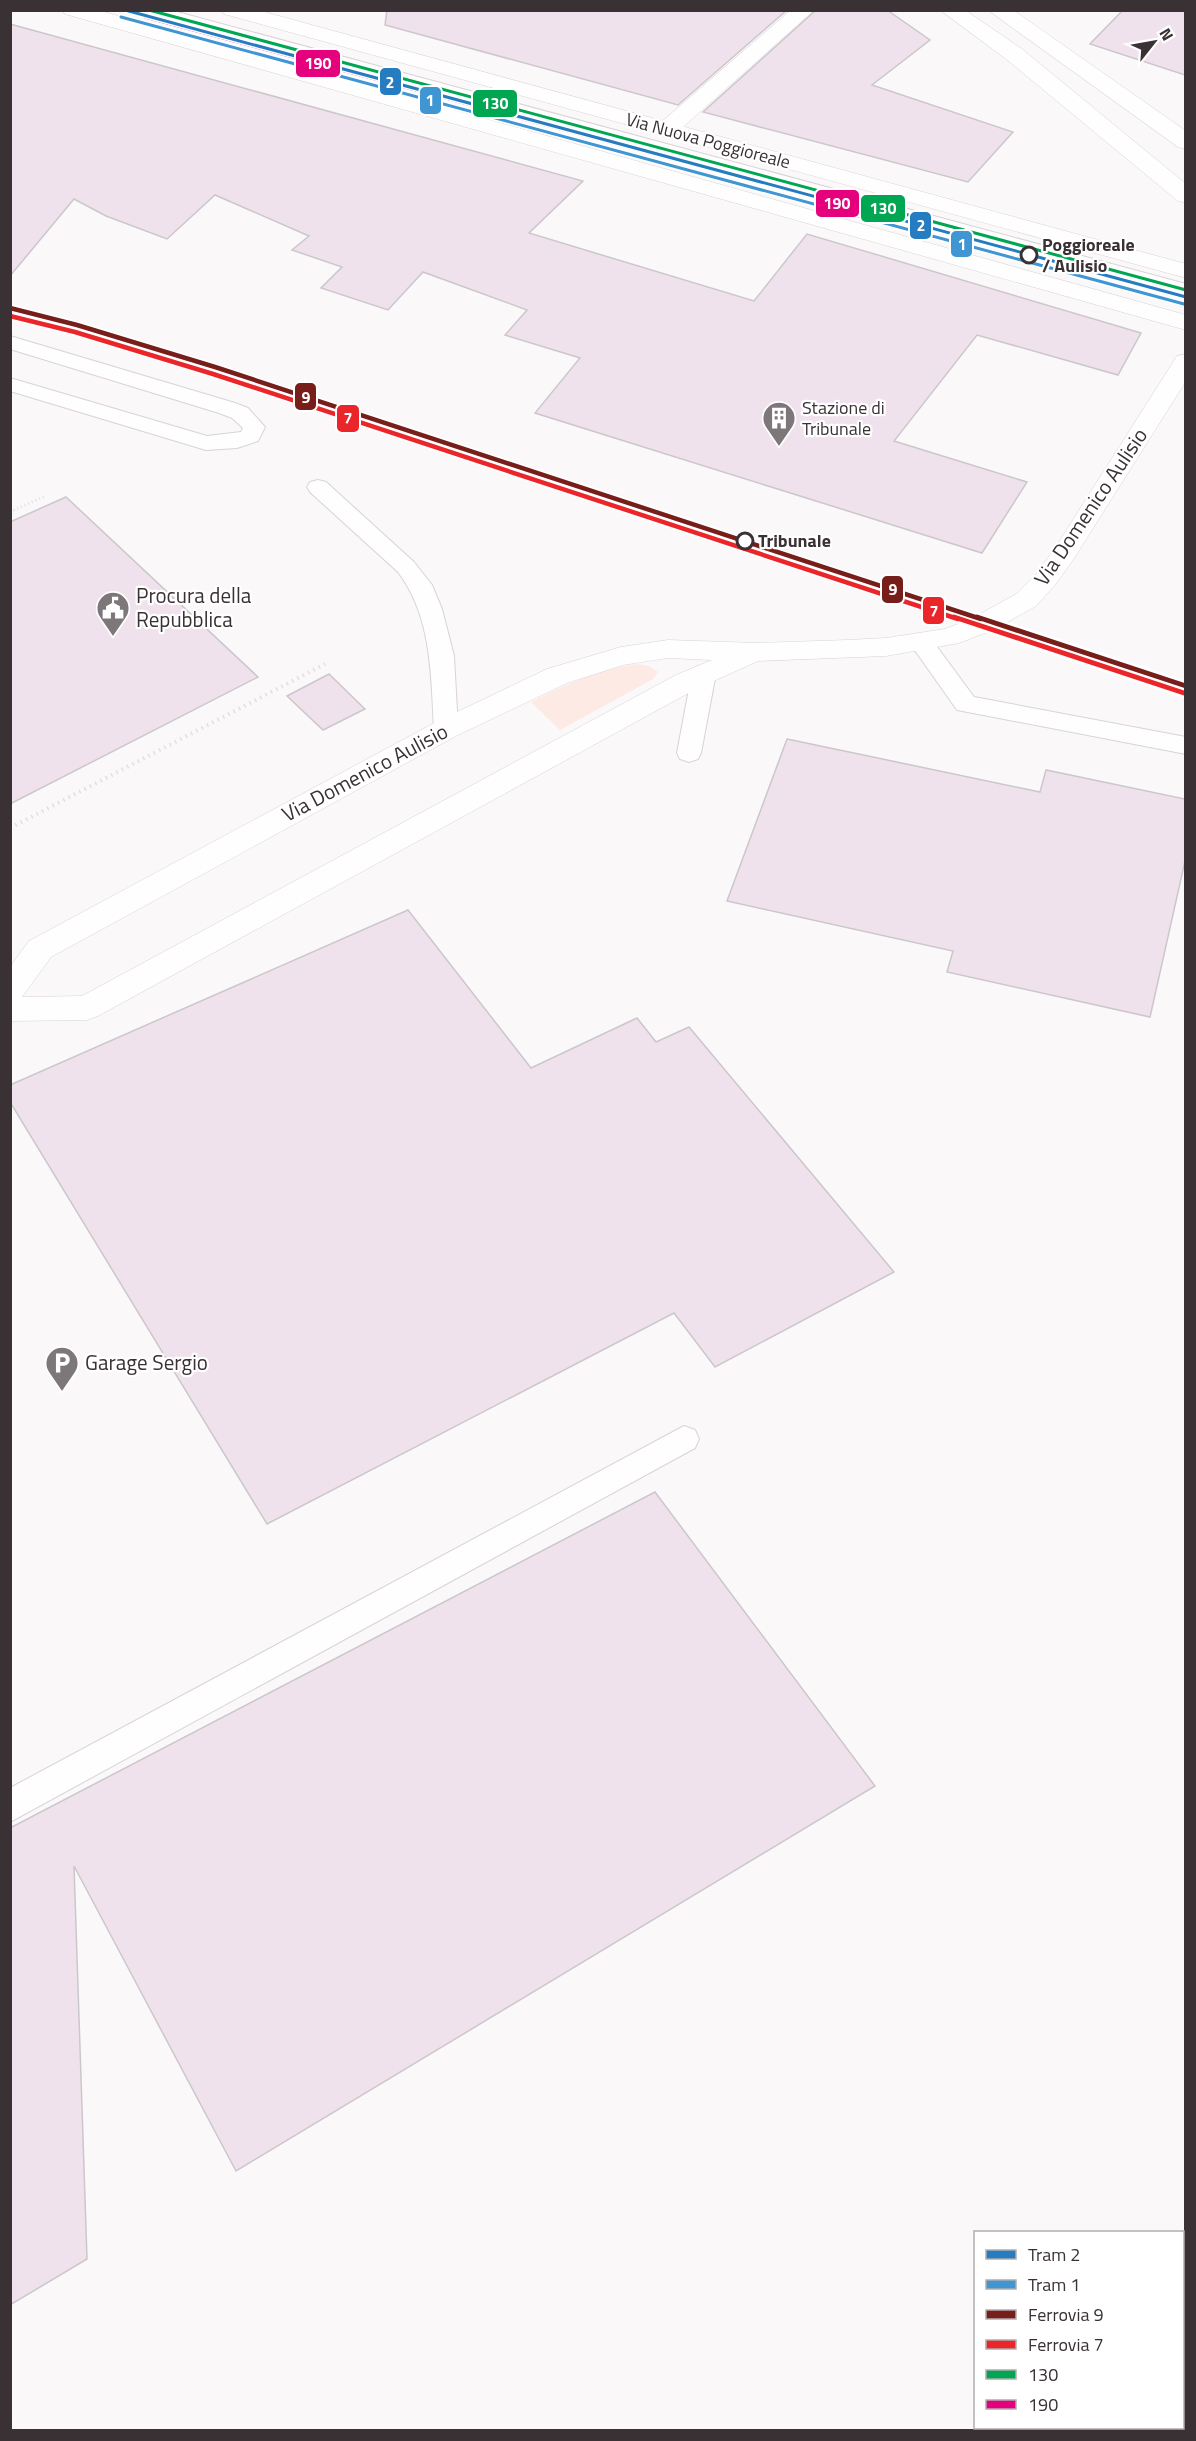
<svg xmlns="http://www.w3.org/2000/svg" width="1196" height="2441" viewBox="0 0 1196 2441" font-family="'Titillium Web',sans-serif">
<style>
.green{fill:#fdeae4}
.building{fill:#f0e2ed;stroke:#cbc7ca;stroke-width:1.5}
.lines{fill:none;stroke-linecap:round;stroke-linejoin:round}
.lane-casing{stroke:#d9d3d5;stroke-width:2}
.street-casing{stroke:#d9d3d5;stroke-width:1}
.secondary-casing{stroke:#d9d3d5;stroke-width:1}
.highway-casing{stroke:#d9d3d5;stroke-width:1}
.path-far1{stroke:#e1dfe0;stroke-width:3;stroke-dasharray:1 3;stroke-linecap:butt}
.path{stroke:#e1dfe0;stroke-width:4;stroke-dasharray:1.5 4.5;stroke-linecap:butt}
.lane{fill:#fefefe;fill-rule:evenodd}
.street{fill:#fefefe;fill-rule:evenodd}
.secondary{fill:#fefefe;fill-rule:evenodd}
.highway{fill:#fefefe;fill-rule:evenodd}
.bus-1-casing{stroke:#fff;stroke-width:6}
.bus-2-casing{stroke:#fff;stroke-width:6}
.bus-1{stroke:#00a651;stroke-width:3}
.bus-2{stroke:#e5007d;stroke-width:3}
.rail-1-far1-casing{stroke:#fff;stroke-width:8}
.rail-1-casing{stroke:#fff;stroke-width:10}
.rail-2-far1-casing{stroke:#fff;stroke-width:8}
.rail-2-casing{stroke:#fff;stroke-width:10}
.rail-1-far1{stroke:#771e1b;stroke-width:4.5}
.rail-1{stroke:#771e1b;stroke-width:5}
.rail-2-far1{stroke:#eb262b;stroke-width:4.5}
.rail-2{stroke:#eb262b;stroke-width:5}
.tram-1-casing{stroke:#fff;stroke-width:6}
.tram-2-casing{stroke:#fff;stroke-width:6}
.tram-1{stroke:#267cc0;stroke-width:3}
.tram-2{stroke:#4096d2;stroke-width:3}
.stop-dot{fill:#fff;stroke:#3a3134;stroke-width:3}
.labels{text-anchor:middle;stroke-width:4.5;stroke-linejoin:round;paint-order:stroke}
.far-street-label{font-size:18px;fill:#3a3134;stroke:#fff}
.far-stop-label{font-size:18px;font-weight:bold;fill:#3a3134;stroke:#fff;text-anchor:start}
.far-poi-label{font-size:18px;fill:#3a3134;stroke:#fff;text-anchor:start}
.street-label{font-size:21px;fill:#3a3134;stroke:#fff}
.poi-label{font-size:21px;fill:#3a3134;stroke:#fff;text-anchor:start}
.line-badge{stroke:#fff;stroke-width:2}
.badge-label{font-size:16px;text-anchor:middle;font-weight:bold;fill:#fff}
</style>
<rect width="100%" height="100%" fill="#fbf8f9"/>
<!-- green -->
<path class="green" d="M 637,664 L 649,666 L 658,672 L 653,679 L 560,730 L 531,702 C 565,685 599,669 637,664 Z"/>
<!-- building -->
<g class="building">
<path d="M 387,10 L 787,10 L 678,105 L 385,25 Z"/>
<path d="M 816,10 L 887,10 L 930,40 L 872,85 L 1013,132 L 968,182 L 703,112 Z"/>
<path d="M 1123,10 L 1185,10 L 1185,75 L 1090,44 Z"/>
<path d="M 10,24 L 583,181 L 529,233 L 754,301 L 807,234 L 1141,333 L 1118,375 L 977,335 L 894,441 L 1027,482 L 982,553 L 535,413 L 580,358 L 505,335 L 527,310 L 423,272 L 388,310 L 321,288 L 342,267 L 292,250 L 309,236 L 215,195 L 167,239 L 106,216 L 74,199 L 10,276 Z"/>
<path d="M 66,497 L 258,677 L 10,804 L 10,522 Z"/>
<path d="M 329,674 L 365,709 L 323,730 L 287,696 Z"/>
<path d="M 787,739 L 1040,792 L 1046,770 L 1185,799 L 1185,861 L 1150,1017 L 947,972 L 953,951 L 727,901 Z"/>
<path d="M 408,910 L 531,1068 L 637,1018 L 656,1042 L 689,1027 L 894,1272 L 715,1367 L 674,1313 L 267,1524 L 10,1102 L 10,1085 Z"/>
<path d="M 655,1492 L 875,1786 L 236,2171 L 74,1866 L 87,2259 L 10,2305 L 10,1828 Z"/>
</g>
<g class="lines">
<defs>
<g id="lane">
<path d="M 138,10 L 170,10 L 1186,284 L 1186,296 L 141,14 Z"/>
<path d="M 10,336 L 235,403 L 248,408 L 265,427 L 258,441 L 237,448 L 206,450 L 10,391 L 10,378 L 207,436 L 241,432 L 243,428 L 232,418 L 219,413 L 10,349 Z"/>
<path d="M 318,480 L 326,482 L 414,562 L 432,585 L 442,609 L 454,656 L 458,729 L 455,735 L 446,737 L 437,735 L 434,729 C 431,675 432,617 398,572 L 310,492 L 307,487 L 310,482 Z"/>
<path d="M 921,634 L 929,636 L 974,697 L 1186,737 L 1186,754 L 957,710 L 909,642 L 913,636 Z"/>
<path d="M 704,665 L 712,667 L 716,673 L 701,753 L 698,759 L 689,762 L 680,759 L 677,753 L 692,673 L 696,667 Z"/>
<path d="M 684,1426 L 695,1430 L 699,1439 L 695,1448 L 10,1822 L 10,1788 Z"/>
<path d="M 1186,2372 L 1186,2411 L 1182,2412 L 1182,2373 Z"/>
<path d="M 1108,2428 L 1150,2428 L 1149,2430 L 1107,2430 Z"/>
</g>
<g id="street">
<path d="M 791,10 L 814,10 L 674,135 L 666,137 L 658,135 L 655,130 L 658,125 Z"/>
<path d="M 1186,354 L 1186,381 L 1073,560 L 1055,585 L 1036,606 L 993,630 L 959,643 L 886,656 L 758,661 L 696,689 L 98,1016 L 87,1020 L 10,1021 L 10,967 L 29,941 L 436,722 L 547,669 L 621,647 L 668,640 L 758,643 L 848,640 L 886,638 L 945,629 L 973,618 L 1016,594 L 1037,573 L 1055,548 L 1177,356 ZM 668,658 L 712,660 L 676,675 L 82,996 L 22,997 L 51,957 L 456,736 L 567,683 L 623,665 Z"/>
</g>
<g id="secondary">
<path d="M 62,10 L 97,10 L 1186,315 L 1186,330 L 65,14 Z"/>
<path d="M 221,10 L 257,10 L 1186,264 L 1186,278 L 224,14 Z"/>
</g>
<g id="highway">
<path d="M 940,10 L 965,10 L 1022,49 L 1186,184 L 1186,203 L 1178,201 L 1006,59 Z"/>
<path d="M 988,10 L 1013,10 L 1186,131 L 1186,149 L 1178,147 Z"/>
<path d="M 1186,2273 L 1186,2318 L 1182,2320 L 1182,2275 Z"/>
<path d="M 1023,2428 L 1069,2428 L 1068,2430 L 1022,2430 Z"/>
</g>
</defs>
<!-- lane casing -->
<use href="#lane" class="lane-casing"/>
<!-- street casing -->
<use href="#street" class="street-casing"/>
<!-- secondary casing -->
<use href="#secondary" class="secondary-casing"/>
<!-- highway casing -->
<use href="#highway" class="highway-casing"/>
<!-- path-far1 -->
<path class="path-far1" d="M 10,512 L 45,496"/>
<!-- path -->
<path class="path" d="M 10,828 L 325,664"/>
<!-- lane -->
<use href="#lane" class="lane"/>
<!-- street -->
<use href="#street" class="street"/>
<!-- secondary -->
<use href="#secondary" class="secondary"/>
<!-- highway -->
<use href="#highway" class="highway"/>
<defs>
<path id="bus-1" d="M 149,10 L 1186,290"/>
<path id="bus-2" d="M 145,17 L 1184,297"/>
</defs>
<!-- bus-1 casing -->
<use href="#bus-1" class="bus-1-casing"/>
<!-- bus-2 casing -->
<use href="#bus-2" class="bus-2-casing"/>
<!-- bus-1 -->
<use href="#bus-1" class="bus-1"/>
<!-- bus-2 -->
<use href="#bus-2" class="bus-2"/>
<defs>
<path id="rail-1-far1" d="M 10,308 L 77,325 L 215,367 L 981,619"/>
<path id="rail-1" d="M 977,617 L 1186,686"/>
<path id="rail-2-far1" d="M 10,316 L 75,332 L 213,374 L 958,619"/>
<path id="rail-2" d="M 954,617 L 1184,693"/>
</defs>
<!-- rail-1-far1 casing -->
<use href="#rail-1-far1" class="rail-1-far1-casing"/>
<!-- rail-1 casing -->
<use href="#rail-1" class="rail-1-casing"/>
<!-- rail-2-far1 casing -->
<use href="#rail-2-far1" class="rail-2-far1-casing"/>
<!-- rail-2 casing -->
<use href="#rail-2" class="rail-2-casing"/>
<!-- rail-1-far1 -->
<use href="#rail-1-far1" class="rail-1-far1"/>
<!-- rail-1 -->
<use href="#rail-1" class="rail-1"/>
<!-- rail-2-far1 -->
<use href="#rail-2-far1" class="rail-2-far1"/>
<!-- rail-2 -->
<use href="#rail-2" class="rail-2"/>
<defs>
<path id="tram-1" d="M 125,10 L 1186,297"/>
<path id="tram-2" d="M 121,17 L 1184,304"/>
</defs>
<!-- tram-1 casing -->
<use href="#tram-1" class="tram-1-casing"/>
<!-- tram-2 casing -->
<use href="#tram-2" class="tram-2-casing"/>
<!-- tram-1 -->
<use href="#tram-1" class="tram-1"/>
<!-- tram-2 -->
<use href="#tram-2" class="tram-2"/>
</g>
<!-- icons -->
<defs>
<symbol id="building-pin" viewBox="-11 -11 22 30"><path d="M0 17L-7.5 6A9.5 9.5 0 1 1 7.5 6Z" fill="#7e7779" stroke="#fff"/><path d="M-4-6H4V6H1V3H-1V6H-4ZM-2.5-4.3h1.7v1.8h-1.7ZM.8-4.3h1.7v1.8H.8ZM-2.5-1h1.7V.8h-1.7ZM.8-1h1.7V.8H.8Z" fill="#fff"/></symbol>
<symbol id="civic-pin" viewBox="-11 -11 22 30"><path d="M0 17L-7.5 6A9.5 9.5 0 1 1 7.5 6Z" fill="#7e7779" stroke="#fff"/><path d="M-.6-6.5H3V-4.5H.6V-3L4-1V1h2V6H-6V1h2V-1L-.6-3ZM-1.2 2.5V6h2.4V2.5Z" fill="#fff"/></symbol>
<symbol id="parking-pin" viewBox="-11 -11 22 30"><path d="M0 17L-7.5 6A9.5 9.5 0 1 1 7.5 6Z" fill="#7e7779" stroke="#fff"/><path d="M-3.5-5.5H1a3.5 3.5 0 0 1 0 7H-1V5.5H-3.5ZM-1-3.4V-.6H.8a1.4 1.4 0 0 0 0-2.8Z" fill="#fff"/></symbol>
</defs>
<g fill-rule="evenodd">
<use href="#building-pin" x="760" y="399" width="38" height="52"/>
<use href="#civic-pin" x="94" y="589" width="38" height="52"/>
<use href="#parking-pin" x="43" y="1344" width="38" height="52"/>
</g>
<!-- markers -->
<g class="stop-dot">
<circle cx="1029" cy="255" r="8"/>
<circle cx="745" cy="541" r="8"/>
</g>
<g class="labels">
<!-- far-street labels -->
<g class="far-street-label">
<text transform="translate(708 141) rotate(15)" y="6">Via Nuova Poggioreale</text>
</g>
<!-- far-stop labels -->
<g class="far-stop-label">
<text x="1042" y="251">Poggioreale<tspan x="1042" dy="21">/ Aulisio</tspan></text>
<text x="758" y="547">Tribunale</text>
</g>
<!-- far-poi labels -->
<g class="far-poi-label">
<text x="802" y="414">Stazione di<tspan x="802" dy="21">Tribunale</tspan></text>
</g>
<!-- street labels -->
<g class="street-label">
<text transform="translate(1091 507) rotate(-56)" y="7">Via Domenico Aulisio</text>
<text transform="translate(365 773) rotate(-28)" y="7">Via Domenico Aulisio</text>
</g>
<!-- poi labels -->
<g class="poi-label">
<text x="136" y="603">Procura della<tspan x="136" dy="24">Repubblica</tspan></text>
<text x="85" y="1370">Garage Sergio</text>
</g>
</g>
<g class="line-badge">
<rect x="295" y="49" width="46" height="29" rx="6" fill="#e5007d"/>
<rect x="379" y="67" width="23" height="29" rx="6" fill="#267cc0"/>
<rect x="419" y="86" width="23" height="29" rx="6" fill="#4096d2"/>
<rect x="472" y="89" width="46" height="29" rx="6" fill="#00a651"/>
<rect x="815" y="189" width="45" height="29" rx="6" fill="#e5007d"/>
<rect x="860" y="194" width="46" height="29" rx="6" fill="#00a651"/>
<rect x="909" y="211" width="23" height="29" rx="6" fill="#267cc0"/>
<rect x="950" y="230" width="23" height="28" rx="6" fill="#4096d2"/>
<rect x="294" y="382" width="23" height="29" rx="6" fill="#771e1b"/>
<rect x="336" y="404" width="24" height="29" rx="6" fill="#eb262b"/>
<rect x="881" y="575" width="23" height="29" rx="6" fill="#771e1b"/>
<rect x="922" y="596" width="23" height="29" rx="6" fill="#eb262b"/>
</g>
<g class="badge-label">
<text x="318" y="69">190</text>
<text x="390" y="88">2</text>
<text x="430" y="106">1</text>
<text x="495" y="109">130</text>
<text x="837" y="209">190</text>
<text x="883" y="214">130</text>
<text x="921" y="231">2</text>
<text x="962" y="250">1</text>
<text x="306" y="403">9</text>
<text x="348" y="424">7</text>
<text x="893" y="595">9</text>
<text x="934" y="617">7</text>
</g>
<!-- border -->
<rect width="1196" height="2441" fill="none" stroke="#3a3134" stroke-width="24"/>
<!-- legend -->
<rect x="974" y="2231" width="210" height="198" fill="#ffffff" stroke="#b0adae" stroke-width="1.5"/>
<rect x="986" y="2250" width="30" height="9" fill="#267cc0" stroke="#b0adae" stroke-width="1.5"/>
<text x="1028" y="2261" font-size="18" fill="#3a3134">Tram 2</text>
<rect x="986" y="2280" width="30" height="9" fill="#4096d2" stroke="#b0adae" stroke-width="1.5"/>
<text x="1028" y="2291" font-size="18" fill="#3a3134">Tram 1</text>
<rect x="986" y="2310" width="30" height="9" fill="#771e1b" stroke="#b0adae" stroke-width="1.5"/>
<text x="1028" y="2321" font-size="18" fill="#3a3134">Ferrovia 9</text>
<rect x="986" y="2340" width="30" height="9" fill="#eb262b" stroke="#b0adae" stroke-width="1.5"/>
<text x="1028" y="2351" font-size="18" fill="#3a3134">Ferrovia 7</text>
<rect x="986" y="2370" width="30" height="9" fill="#00a651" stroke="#b0adae" stroke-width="1.5"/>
<text x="1028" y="2381" font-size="18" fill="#3a3134">130</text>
<rect x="986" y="2400" width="30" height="9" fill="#e5007d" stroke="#b0adae" stroke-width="1.5"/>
<text x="1028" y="2411" font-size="18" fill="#3a3134">190</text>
<!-- north arrow -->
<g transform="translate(1154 42) rotate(59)" stroke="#ffffff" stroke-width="4.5" paint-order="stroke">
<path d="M0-4.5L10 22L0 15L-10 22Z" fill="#3a3134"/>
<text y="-9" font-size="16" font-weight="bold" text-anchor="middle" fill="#3a3134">N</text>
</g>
</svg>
